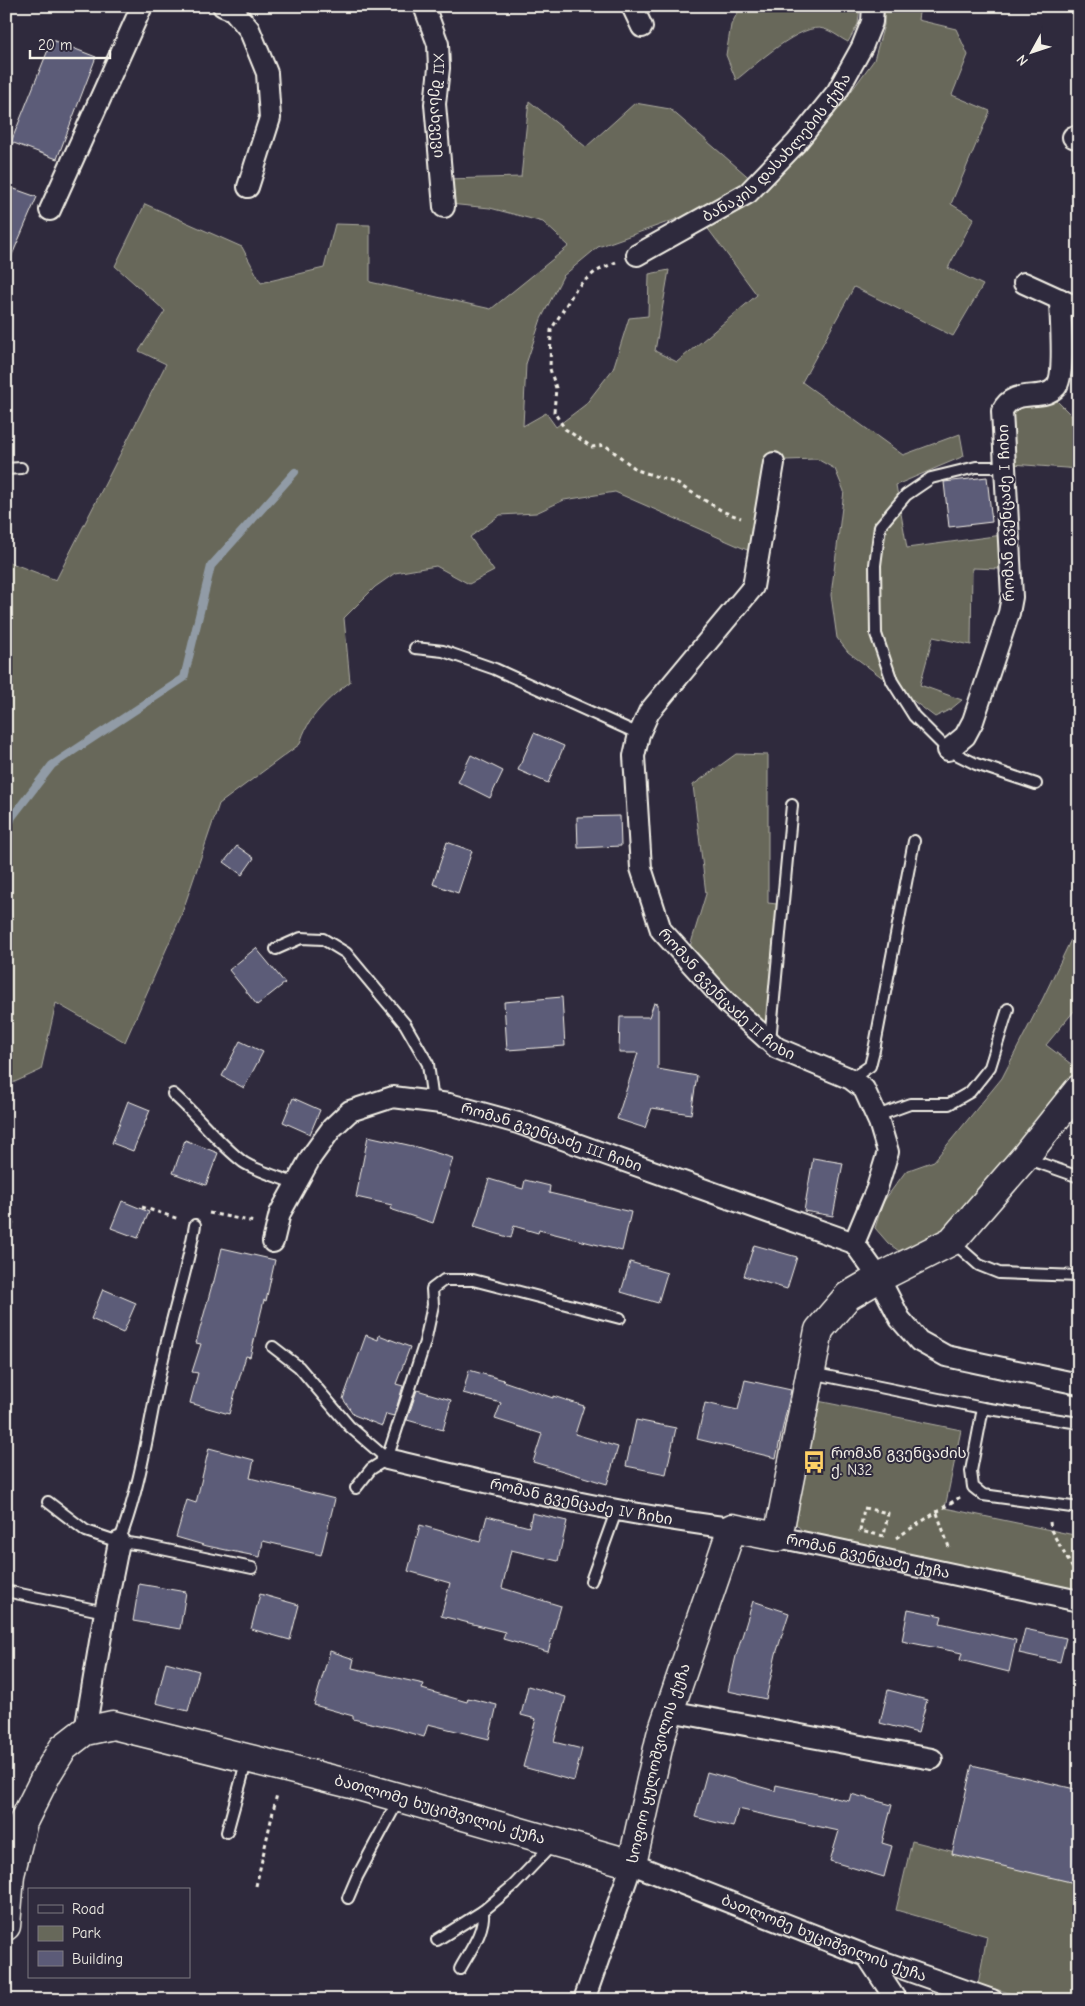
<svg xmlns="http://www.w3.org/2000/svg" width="1085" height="2006" viewBox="0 0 1085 2006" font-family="'Comic Neue','Noto Sans Georgian',sans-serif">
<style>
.green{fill:#67685a;stroke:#aeaca1}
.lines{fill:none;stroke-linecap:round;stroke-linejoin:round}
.stream{stroke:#919ba6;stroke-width:8}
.building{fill:#5c5b78;stroke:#f4f1e8}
.lane-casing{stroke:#f4f1e8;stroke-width:14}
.street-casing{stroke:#f4f1e8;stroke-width:24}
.secondary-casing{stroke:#f4f1e8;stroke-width:31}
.path{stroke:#f4f1e8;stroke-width:3;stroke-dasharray:4 4;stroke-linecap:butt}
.lane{stroke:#2f2a3d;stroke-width:10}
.street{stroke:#2f2a3d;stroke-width:20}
.secondary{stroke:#2f2a3d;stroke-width:28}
.labels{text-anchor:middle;stroke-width:4;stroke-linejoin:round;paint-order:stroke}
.street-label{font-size:15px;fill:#f4f1e8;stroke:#2f2a3d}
.poi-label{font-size:15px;fill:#f4f1e8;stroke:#2f2a3d;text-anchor:start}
</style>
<rect width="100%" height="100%" fill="#2f2a3d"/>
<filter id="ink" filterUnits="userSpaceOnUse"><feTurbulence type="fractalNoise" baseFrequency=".02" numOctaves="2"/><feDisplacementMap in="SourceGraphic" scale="10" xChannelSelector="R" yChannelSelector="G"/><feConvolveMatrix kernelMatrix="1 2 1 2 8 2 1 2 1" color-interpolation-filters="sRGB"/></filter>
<g filter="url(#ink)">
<!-- green -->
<g class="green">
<path d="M 741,6 L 860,6 L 858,24 L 848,42 C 840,38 832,31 824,29 C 802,21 754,66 736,80 L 726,55 L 731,25 Z"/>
<path d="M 884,6 L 920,6 L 918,20 L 956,29 L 968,55 L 952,95 L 990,111 L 951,204 L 974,218 L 948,268 L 983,285 L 953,336 L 854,287 L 802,382 L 903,455 L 960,434 L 964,456 L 896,485 L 907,548 L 1002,535 L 1000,569 L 972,568 L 971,645 L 933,637 L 920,685 L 962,700 L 951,709 L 935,717 L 848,652 L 837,638 L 831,595 L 844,491 L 835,469 L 817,459 L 786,460 L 776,483 L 754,553 L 615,492 L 564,500 L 536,513 L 500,515 L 470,537 L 494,571 L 469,584 L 436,566 L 395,573 L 375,587 L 344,618 L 350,682 C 329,698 307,717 300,744 L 219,804 L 181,916 L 125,1042 L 56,1003 L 41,1070 L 6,1086 L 6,561 L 56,580 L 166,364 L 139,351 L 165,311 L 115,266 L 145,204 L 242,247 L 261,283 L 324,268 L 335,224 L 370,225 L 370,282 L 491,309 L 569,246 L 543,222 L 490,208 L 449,204 L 446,179 L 521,177 L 529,101 L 586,147 L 635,103 L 670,109 L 753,181 L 699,211 L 598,247 L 563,276 L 541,319 L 526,364 L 523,426 L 546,413 L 556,427 L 585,405 L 613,369 L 629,318 L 648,316 L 649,274 L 669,270 L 655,351 L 677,362 L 757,295 L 706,226 L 765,188 L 833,116 L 874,60 L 884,25 Z"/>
<path d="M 1055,399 L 1074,418 L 1079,415 L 1079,469 L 1012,464 L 1008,411 L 1021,403 Z"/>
<path d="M 736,754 L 768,755 L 768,903 L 777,904 L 767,1031 L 688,953 L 706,894 L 693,785 Z"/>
<path d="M 1075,931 L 1079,932 L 1079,1005 L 1046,1045 L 1079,1070 L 1079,1075 L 1012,1161 L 939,1239 L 917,1249 L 899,1251 L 888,1243 L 875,1228 L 883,1202 L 906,1171 L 934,1161 L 1002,1078 L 1043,998 Z"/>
<path d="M 6,1218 L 14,1222 L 6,1261 Z"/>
<path d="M 813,1400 L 961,1430 L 945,1508 L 1079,1536 L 1079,1591 L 803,1532 L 796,1524 L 793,1506 Z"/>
<path d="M 912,1841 L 1079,1884 L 1079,2000 L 1033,2000 L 978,1984 L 987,1936 L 896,1910 Z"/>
</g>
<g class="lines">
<!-- stream -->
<path class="stream" d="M 6,834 L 12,817 L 52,765 L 184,678 L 211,566 L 295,472"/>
</g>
<!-- building -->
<g class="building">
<path d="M 52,40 L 96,57 L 57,159 L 11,142 Z"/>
<path d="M 6,186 L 37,197 L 6,269 Z"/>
<path d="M 987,477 L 992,522 L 949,527 L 944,482 Z"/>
<path d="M 534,733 L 564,746 L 548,783 L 518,770 Z"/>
<path d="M 471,755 L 503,771 L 490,798 L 458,782 Z"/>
<path d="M 620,816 L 621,846 L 578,848 L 577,817 Z"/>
<path d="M 447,842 L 472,851 L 458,893 L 433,884 Z"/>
<path d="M 237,846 L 254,858 L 242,875 L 224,862 Z"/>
<path d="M 256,948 L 285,983 L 257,1005 L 229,970 Z"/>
<path d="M 562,997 L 565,1046 L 507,1050 L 504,1002 Z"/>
<path d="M 654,1003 L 658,1004 L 658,1069 L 697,1076 L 691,1114 L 652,1108 L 645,1128 L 617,1119 L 638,1053 L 619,1053 L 620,1017 L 649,1017 Z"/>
<path d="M 240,1041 L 263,1052 L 244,1088 L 222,1076 Z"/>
<path d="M 293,1098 L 320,1110 L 310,1134 L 283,1122 Z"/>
<path d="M 128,1101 L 150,1110 L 133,1151 L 112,1143 Z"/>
<path d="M 368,1136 L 417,1147 L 453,1158 L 433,1223 L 390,1209 L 392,1205 L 356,1197 Z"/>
<path d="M 185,1140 L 218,1153 L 206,1185 L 173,1173 Z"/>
<path d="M 813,1158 L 843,1163 L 833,1216 L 804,1211 Z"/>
<path d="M 489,1179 L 523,1189 L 525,1180 L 550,1186 L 549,1193 L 631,1212 L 622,1251 L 539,1230 L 538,1233 L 514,1226 L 511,1238 L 474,1227 Z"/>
<path d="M 122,1201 L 149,1212 L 138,1238 L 111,1228 Z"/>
<path d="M 754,1245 L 797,1257 L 787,1289 L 744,1276 Z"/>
<path d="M 222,1248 L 275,1260 L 266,1301 L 264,1300 L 250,1357 L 246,1356 L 229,1414 L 190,1403 L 198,1373 L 192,1372 L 201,1344 L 196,1343 L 212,1285 L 213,1285 Z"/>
<path d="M 630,1262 L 667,1273 L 658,1303 L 621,1292 Z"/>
<path d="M 103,1289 L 136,1303 L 123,1333 L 91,1319 Z"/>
<path d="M 366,1335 L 378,1340 L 379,1335 L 410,1347 L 396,1384 L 403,1386 L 394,1416 L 386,1414 L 382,1426 L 354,1415 L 343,1399 Z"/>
<path d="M 469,1370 L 504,1380 L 503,1381 L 553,1398 L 553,1396 L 584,1406 L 575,1434 L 618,1447 L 607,1484 L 533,1462 L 542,1434 L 495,1419 L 501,1403 L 463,1393 Z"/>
<path d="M 745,1380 L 791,1390 L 776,1458 L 697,1439 L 705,1403 L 738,1410 Z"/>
<path d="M 417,1390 L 451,1400 L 443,1430 L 407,1420 Z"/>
<path d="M 636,1420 L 676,1428 L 666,1474 L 626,1466 Z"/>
<path d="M 209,1448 L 254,1460 L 250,1478 L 335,1499 L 321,1555 L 263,1541 L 260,1557 L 207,1546 L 176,1537 L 187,1500 L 196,1503 Z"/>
<path d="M 532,1513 L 567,1521 L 558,1561 L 511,1550 L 502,1588 L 561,1606 L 548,1652 L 503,1639 L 505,1632 L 441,1616 L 450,1583 L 408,1571 L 420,1525 L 480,1542 L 487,1516 L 529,1527 Z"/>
<path d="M 139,1584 L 186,1592 L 180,1629 L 133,1621 Z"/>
<path d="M 260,1594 L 299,1605 L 290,1640 L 251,1629 Z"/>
<path d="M 753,1601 L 789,1613 L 776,1654 L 766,1699 L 728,1691 L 736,1656 Z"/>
<path d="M 908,1609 L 942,1616 L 940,1623 L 1016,1640 L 1009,1672 L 960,1660 L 962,1653 L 902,1641 Z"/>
<path d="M 1025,1629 L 1066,1638 L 1060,1662 L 1019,1653 Z"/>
<path d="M 330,1651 L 354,1659 L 352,1668 L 424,1684 L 422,1689 L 467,1702 L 468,1698 L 497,1705 L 489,1739 L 428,1724 L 424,1737 L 393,1728 L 353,1719 L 353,1716 L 314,1705 Z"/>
<path d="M 166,1662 L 199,1671 L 188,1711 L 156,1703 Z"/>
<path d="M 528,1686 L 566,1697 L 554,1742 L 582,1749 L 574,1781 L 523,1767 L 536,1719 L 521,1715 Z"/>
<path d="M 888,1690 L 927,1700 L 918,1733 L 880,1723 Z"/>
<path d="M 972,1765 L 1079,1790 L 1079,1884 L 952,1854 Z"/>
<path d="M 707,1772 L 775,1791 L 776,1785 L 849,1801 L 851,1794 L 892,1805 L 882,1843 L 892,1846 L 884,1877 L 830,1861 L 839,1831 L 738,1809 L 733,1827 L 695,1817 Z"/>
</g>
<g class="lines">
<defs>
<g id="lane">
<path d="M 1004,467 L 976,467 L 931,478 L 906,495 L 880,526 L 875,565 L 876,634 L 892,681 L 914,716 L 948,750 L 976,764 L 1036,784"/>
<path d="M 6,469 L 21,468"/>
<path d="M 415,648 L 443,651 L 495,669 L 639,734"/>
<path d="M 276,949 L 301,938 L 323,939 L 346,953 L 405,1024 L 428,1064 L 433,1102"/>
<path d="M 770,1041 L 792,805"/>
<path d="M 851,1079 L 870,1066 L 874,1050 L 914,841"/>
<path d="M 173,1094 C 197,1115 217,1142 243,1162 C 254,1170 282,1178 296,1184"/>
<path d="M 877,1116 L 910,1104 L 949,1104 L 970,1092 L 990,1067 L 1008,1009"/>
<path d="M 1025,1158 L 1079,1177"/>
<path d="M 953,1242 L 979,1265 L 999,1273 L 1079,1276"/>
<path d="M 273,1347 L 299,1367 L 349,1426 L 387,1459"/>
<path d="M 811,1373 L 983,1408 L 1079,1423"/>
<path d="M 983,1408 L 971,1471 L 973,1487 L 983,1495 L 1079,1508"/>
<path d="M 356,1488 L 371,1469 L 387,1459 L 425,1342 L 433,1305 L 432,1289 L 444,1280 L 473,1280 L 620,1318"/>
<path d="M 48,1502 L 86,1531 L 119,1542 L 143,1545 L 252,1568"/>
<path d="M 119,1542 C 143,1481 150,1414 165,1350 C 174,1308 188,1267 195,1225"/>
<path d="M 591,1581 L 617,1509"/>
<path d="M 6,1591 L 105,1612"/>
<path d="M 227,1832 L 247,1759"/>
<path d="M 348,1898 L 357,1877 L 399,1799"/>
<path d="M 437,1940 L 483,1911 L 514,1885 L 553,1844"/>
<path d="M 460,1969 C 469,1952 485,1932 483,1911"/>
</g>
<g id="street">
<path d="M 223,6 L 233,10 L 249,29 L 267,73 L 270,118 L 248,187"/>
<path id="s1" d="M 424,6 L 438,44 L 439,68 L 435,104 L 444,207"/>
<path d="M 632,6 L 642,27"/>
<path d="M 1073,137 L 1079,139"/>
<path d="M 50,210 L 142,6"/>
<path id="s2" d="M 637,255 L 748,193 L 796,143 L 837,92 L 862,47 L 872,22 L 873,6"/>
<path d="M 1024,283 L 1079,308"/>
<path id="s3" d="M 774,463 L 753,587 L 649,712 L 639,734 L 634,756 L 641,868 L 661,930 L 726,1002 L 777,1048 L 851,1079 L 864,1089 L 879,1122 L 888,1152 L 877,1188 L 854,1243"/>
<path d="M 948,750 L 965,736 L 973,721 L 1009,613 L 1012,597 L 1002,411 C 1014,386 1042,403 1056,387 C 1066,375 1060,317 1060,299"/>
<path id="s4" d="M 273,1242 L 280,1213 L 311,1157 L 332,1128 L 350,1111 L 393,1097 L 449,1104 L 518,1123 L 854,1243 L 879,1278 L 900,1319 L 919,1341 L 946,1356 L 1079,1384"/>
<path id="s5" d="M 387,1459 C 501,1486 616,1514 732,1528"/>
<path id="s6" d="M 778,1537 L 1079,1601"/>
<path d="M 669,1711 L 932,1759"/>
<path d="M 85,1731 L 105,1612 L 119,1542"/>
<path d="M 867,1956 L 896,2000"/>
<path id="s7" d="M 584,2000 L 632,1864 L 867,1956 L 992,2000"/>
</g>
<g id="secondary">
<path id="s8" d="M 6,1926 L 10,1875 L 23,1822 L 47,1774 L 63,1748 L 85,1731 L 113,1725 L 355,1785 L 632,1864 L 661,1735 L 732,1528 L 778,1537 L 819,1330 L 848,1296 L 879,1278 L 952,1241 L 1024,1158 L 1079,1089"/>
</g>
</defs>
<!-- lane casing -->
<use href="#lane" class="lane-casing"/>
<!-- street casing -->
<use href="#street" class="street-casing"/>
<!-- secondary casing -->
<use href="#secondary" class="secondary-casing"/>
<!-- path -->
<g class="path">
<path d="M 616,262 L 595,272 L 577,287 L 551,330 L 550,369 L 556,388 L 554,412 L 565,429 L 592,447 L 605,445 L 637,470 L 676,483 L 724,512 L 741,518"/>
<path d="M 142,1207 L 179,1219"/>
<path d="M 209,1213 L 255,1222"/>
<path d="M 864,1508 L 888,1513 L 884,1536 L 860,1531 Z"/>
<path d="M 937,1513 L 950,1550"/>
<path d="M 1050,1522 L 1051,1530 L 1077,1576"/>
<path d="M 896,1538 L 960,1497"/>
<path d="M 256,1886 L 277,1794"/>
</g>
<!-- lane -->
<use href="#lane" class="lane"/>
<!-- street -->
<use href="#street" class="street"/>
<!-- secondary -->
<use href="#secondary" class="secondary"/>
</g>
</g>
<!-- icons -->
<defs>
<symbol id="bus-bare" viewBox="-9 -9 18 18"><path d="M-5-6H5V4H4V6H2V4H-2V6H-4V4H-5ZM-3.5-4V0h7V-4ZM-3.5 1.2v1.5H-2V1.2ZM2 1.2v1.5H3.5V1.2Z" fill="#ffd166" stroke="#2f2a3d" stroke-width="2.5" paint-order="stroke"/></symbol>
</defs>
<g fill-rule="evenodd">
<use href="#bus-bare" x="798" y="1446" width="32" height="32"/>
</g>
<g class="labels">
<!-- street labels -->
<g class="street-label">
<text dy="5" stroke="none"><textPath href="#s1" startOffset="102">XII შესახვევი</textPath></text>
<text dy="5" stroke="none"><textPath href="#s2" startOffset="179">ბანაკის დასახლების ქუჩა</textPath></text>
<text transform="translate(1006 513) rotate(-92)" y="5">რომან გვენცაძე I ჩიხი</text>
<text dy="5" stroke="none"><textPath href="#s3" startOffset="605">რომან გვენცაძე II ჩიხი</textPath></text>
<text dy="5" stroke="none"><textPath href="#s4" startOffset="364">რომან გვენცაძე III ჩიხი</textPath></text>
<text dy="5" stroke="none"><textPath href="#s5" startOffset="199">რომან გვენცაძე IV ჩიხი</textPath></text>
<text dy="5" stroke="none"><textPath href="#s6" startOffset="92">რომან გვენცაძე ქუჩა</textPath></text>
<text dy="5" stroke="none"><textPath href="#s8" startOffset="888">სოფიო ყულოშვილის ქუჩა</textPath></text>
<text dy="5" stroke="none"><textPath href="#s8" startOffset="584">ბათლომე ხუციშვილის ქუჩა</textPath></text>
<text dy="5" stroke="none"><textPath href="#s7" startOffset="350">ბათლომე ხუციშვილის ქუჩა</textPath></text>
</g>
<!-- poi labels -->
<g class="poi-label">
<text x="831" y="1458">რომან გვენცაძის<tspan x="831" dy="17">ქ. N32</tspan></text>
</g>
</g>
<!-- margin -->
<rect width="1085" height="2006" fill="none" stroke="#2f2a3d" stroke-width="25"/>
<rect x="12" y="12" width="1060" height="1981" fill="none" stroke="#f4f1e8" stroke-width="2" filter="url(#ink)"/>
<!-- legend -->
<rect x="28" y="1888" width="162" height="90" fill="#2f2a3d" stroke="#7e7a81"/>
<rect x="38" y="1905" width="25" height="8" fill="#2f2a3d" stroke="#7e7a81"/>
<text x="72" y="1914" font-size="15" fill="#f4f1e8">Road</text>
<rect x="38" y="1926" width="25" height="15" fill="#67685a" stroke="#7e7a81"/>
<text x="72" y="1938" font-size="15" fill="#f4f1e8">Park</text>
<rect x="38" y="1951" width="25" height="15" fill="#5c5b78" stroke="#7e7a81"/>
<text x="72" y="1964" font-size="15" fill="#f4f1e8">Building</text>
<!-- north arrow -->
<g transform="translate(1032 52) rotate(230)" stroke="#2f2a3d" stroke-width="4" paint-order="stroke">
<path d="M0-4L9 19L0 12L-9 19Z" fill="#f4f1e8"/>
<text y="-8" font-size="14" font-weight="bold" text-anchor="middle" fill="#f4f1e8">N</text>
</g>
<!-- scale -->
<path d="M30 50v8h80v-8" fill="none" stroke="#f4f1e8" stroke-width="2.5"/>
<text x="38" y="50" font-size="15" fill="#f4f1e8" stroke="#2f2a3d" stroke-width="4" paint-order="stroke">20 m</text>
</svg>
